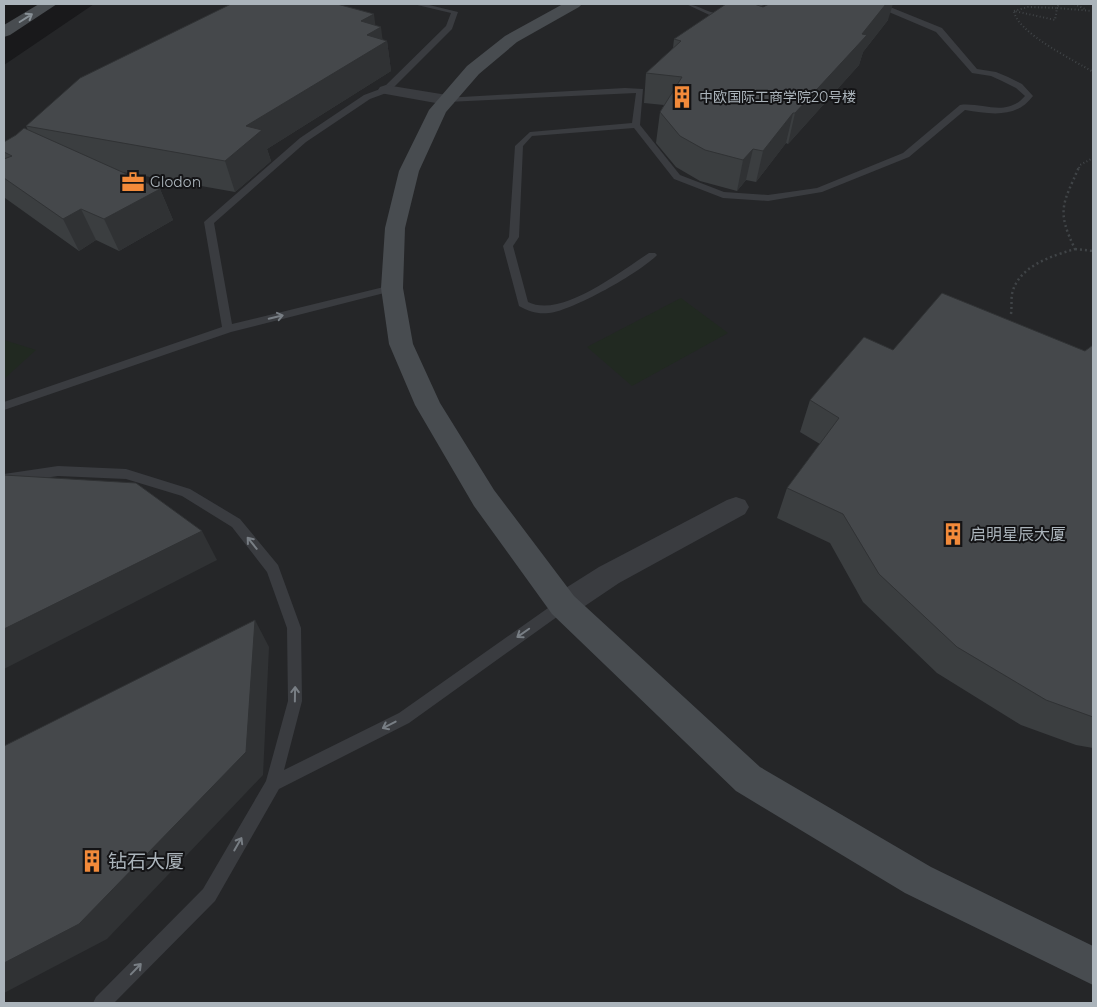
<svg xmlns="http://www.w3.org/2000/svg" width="1097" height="1007" viewBox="0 0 1097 1007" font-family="Montserrat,'Noto Sans SC',sans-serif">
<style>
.built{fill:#252628}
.green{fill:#212921}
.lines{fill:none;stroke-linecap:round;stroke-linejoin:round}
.path-far1{stroke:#404447;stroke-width:2;stroke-dasharray:1 2.5;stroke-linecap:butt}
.path{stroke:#404447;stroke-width:2.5;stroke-dasharray:2 3;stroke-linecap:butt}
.lane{fill:#3a3c40;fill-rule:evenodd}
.street{fill:#3a3c40;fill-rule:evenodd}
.secondary{fill:#484c50;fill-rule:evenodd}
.wall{fill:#3b3e40}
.shaded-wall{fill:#303234}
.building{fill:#45484b;stroke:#303234}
.oneway{stroke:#889096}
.oneway2{stroke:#787e84}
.labels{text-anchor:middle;stroke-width:4;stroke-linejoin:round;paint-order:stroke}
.far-poi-label{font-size:14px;fill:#abb4bb;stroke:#141416;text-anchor:start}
.poi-label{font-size:16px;fill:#abb4bb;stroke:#141416;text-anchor:start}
.near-poi-label{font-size:19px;fill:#abb4bb;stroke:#141416;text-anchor:start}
</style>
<rect width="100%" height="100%" fill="#19191b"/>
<!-- built -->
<path class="built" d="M 94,4 L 1093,4 L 1093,1003 L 4,1003 L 4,65 Z"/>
<!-- green -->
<g class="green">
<path d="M 681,298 L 728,333 L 632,386 L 587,347 Z"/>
<path d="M 4,340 L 36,350 L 4,379 Z"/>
</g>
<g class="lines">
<!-- path-far1 -->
<g class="path-far1">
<path d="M 1074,4 L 1085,9"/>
<path d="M 1014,11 L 1028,7 L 1057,8 L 1059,4"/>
<path d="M 1093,11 L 1057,8 L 1055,20 L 1014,11 C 1017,33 1074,60 1093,72"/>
<path d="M 1079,168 L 1080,165 L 1093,158"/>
</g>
<!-- path -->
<g class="path">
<path d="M 1075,249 L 1093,251"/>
<path d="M 1011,314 C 1012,307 1011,300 1012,294 C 1018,266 1052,256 1075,249 C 1056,210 1063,204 1079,167"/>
</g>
<!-- lane -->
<g class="lane">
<path d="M 413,4 L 425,4 L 458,12 L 452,29 L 389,92 L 370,99 L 306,142 L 214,223 L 232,324 L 392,285 L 396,286 L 396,290 L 231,332 L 4,410 L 4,402 L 222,327 L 204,222 L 300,138 L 364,95 L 383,88 L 446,26 L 451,13 Z"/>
<path d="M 686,4 C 697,4 709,14 719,13 C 736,11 752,3 769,4 L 716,18 Z"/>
<path d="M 870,4 L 890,7 L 942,28 L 977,69 L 996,72 L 1008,77 L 1022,84 L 1033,96 C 1016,119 990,114 965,110 L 909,157 L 822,192 L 768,201 L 723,198 L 674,179 L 634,128 L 532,136 L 523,146 L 519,237 L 513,246 L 528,302 C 561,319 621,271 649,253 L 655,253 L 657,255 C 641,272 572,311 549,313 C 537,314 530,312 519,306 L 503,246 L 509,237 L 515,146 L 530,132 L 632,123 L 636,93 L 447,102 L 444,102 L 444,98 L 625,88 L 643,89 L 640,125 L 680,175 L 724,192 L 768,195 L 817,188 L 903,153 L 960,105 C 983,102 1006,118 1025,96 L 1016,88 L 1002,81 L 991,76 L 972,73 L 936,32 Z"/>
<path d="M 58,466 L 126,469 L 190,489 L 240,519 L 278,565 L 301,628 L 302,701 L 284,770 L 399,713 L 558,601 L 563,599 L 568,601 L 570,605 L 568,609 L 409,723 L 279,789 L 215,901 L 114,1003 L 93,1003 L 96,997 L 203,889 L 266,781 L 288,701 L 287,628 L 267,572 L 232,527 L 182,496 L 126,479 L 58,476 L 4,484 L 4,474 Z"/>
</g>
<!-- street -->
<g class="street">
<path d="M 386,85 L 447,95 L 453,96 L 455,100 L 453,104 L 447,105 L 380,93 L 378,90 L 380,87 Z"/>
<path d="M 736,497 L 745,500 L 749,507 L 745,514 L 619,583 L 573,614 L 563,617 L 553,614 L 549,605 L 553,596 L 599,567 L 727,500 Z"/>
</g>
<!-- secondary -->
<g class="secondary">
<path d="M 39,4 L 57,4 L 10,35 L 4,37 L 4,25 Z"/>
<path d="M 563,4 L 582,4 L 579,7 L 517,42 L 479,74 L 446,112 L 419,171 L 405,228 L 403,288 L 413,344 L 440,403 L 494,490 L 574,596 L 760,767 L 931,867 L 1093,946 L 1093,985 L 905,893 L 736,791 L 552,614 L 474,506 L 415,405 L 389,344 L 381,288 L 385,228 L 399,171 L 429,110 L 467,66 L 505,36 Z"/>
</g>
</g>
<!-- wall -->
<g class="wall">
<path d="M 763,7 L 888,20 L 863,52 L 859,65 L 788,144 L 786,143 L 756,182 L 746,180 L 737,191 L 700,181 L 676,167 L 656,143 L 660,112 L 664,105 L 644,103 L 646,73 L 673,48 L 674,39 Z"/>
<path d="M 375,25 L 383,40 L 387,41 L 391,71 L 267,149 L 271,161 L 235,192 L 122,172 L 160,189 L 173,220 L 119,251 L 96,240 L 79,251 L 5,198 L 4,197 L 4,142 L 28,130 L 26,126 Z"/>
<path d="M 1093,345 L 1093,748 L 1076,745 L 1021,725 L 937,673 L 863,602 L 830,543 L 777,518 L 787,488 L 820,444 L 800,432 L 810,400 L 893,350 L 1085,351 Z"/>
</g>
<!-- shaded-wall -->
<g class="shaded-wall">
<path d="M 886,4 L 893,4 L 888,20 L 863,52 L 859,65 L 788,144 L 795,113 Z"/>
<path d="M 374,14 L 376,30 L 381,27 L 383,43 L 387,41 L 391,71 L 267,149 L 271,161 L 235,192 L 225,161 L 246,126 L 361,21 Z"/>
<path d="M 793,113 L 786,143 L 756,182 L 763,151 Z"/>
<path d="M 753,149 L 746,180 L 737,191 L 743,160 Z"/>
<path d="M 160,189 L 173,220 L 119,251 L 104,219 Z"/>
<path d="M 81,209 L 96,240 L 79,251 L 63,219 Z"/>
<path d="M 202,531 L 217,560 L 4,669 L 4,629 Z"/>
<path d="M 255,620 L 269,647 L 263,775 L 107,939 L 4,993 L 4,963 Z"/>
</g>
<!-- building -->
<g class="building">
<path d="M 231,4 L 337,4 L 374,14 L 361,21 L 381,27 L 367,35 L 387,41 L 246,126 L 262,130 L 225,161 L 26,126 L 80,78 Z"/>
<path d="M 726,4 L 754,4 L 763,7 L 769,4 L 886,4 L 862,34 L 867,35 L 795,113 L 793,113 L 763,151 L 753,149 L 743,160 L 705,150 L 680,136 L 660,112 L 682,77 L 646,73 L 681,41 L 674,39 Z"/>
<path d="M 24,128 L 160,189 L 104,219 L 81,209 L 63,219 L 4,178 L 4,159 L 12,156 L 4,152 L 4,142 L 16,135 Z"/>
<path d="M 942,293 L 1085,351 L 1093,345 L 1093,717 L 1046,700 L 957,647 L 879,574 L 843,514 L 787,488 L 839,418 L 810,400 L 864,337 L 893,350 Z"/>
<path d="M 4,475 L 136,483 L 202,531 L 4,629 Z"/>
<path d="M 255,620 L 246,752 L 79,924 L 4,963 L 4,746 Z"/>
</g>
<!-- one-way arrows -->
<defs><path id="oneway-shaft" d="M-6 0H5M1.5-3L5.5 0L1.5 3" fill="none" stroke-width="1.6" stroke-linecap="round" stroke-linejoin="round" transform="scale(1.25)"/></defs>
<use class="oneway" href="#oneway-shaft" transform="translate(26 18) rotate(-32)"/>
<g class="oneway2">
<use href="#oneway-shaft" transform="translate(276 317) rotate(-14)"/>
<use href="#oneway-shaft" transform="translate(252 543) rotate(-129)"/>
<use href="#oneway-shaft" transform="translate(523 633) rotate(145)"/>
<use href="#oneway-shaft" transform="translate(295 694) rotate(-89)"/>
<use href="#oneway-shaft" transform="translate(389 725) rotate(153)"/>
<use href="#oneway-shaft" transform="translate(238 844) rotate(-60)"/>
<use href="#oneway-shaft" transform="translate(136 969) rotate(-46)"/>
</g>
<!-- icons -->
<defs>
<symbol id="building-bare" viewBox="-9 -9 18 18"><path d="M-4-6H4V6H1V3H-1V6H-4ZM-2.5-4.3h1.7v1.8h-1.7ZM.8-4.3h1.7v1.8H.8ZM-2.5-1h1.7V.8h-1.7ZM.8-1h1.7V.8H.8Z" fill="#f28a3a" stroke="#141416" stroke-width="2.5" paint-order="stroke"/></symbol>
<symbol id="office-bare" viewBox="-9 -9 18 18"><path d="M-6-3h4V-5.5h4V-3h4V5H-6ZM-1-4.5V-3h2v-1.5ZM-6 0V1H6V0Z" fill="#f28a3a" stroke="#141416" stroke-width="2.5" paint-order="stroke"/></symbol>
</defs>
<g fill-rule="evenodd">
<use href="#building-bare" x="666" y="81" width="32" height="32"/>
<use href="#office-bare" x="117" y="166" width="32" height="32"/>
<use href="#building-bare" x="937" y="518" width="32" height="32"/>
<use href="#building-bare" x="76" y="845" width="32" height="32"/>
</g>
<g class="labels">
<!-- far-poi labels -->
<g class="far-poi-label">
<text x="699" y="102">中欧国际工商学院20号楼</text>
<text x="150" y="187">Glodon</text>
</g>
<!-- poi labels -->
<g class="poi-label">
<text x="970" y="540">启明星辰大厦</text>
</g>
<!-- near-poi labels -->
<g class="near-poi-label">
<text x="108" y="868">钻石大厦</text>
</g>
</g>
<!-- border -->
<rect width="1097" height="1007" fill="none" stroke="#abb4bb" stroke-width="10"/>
</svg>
